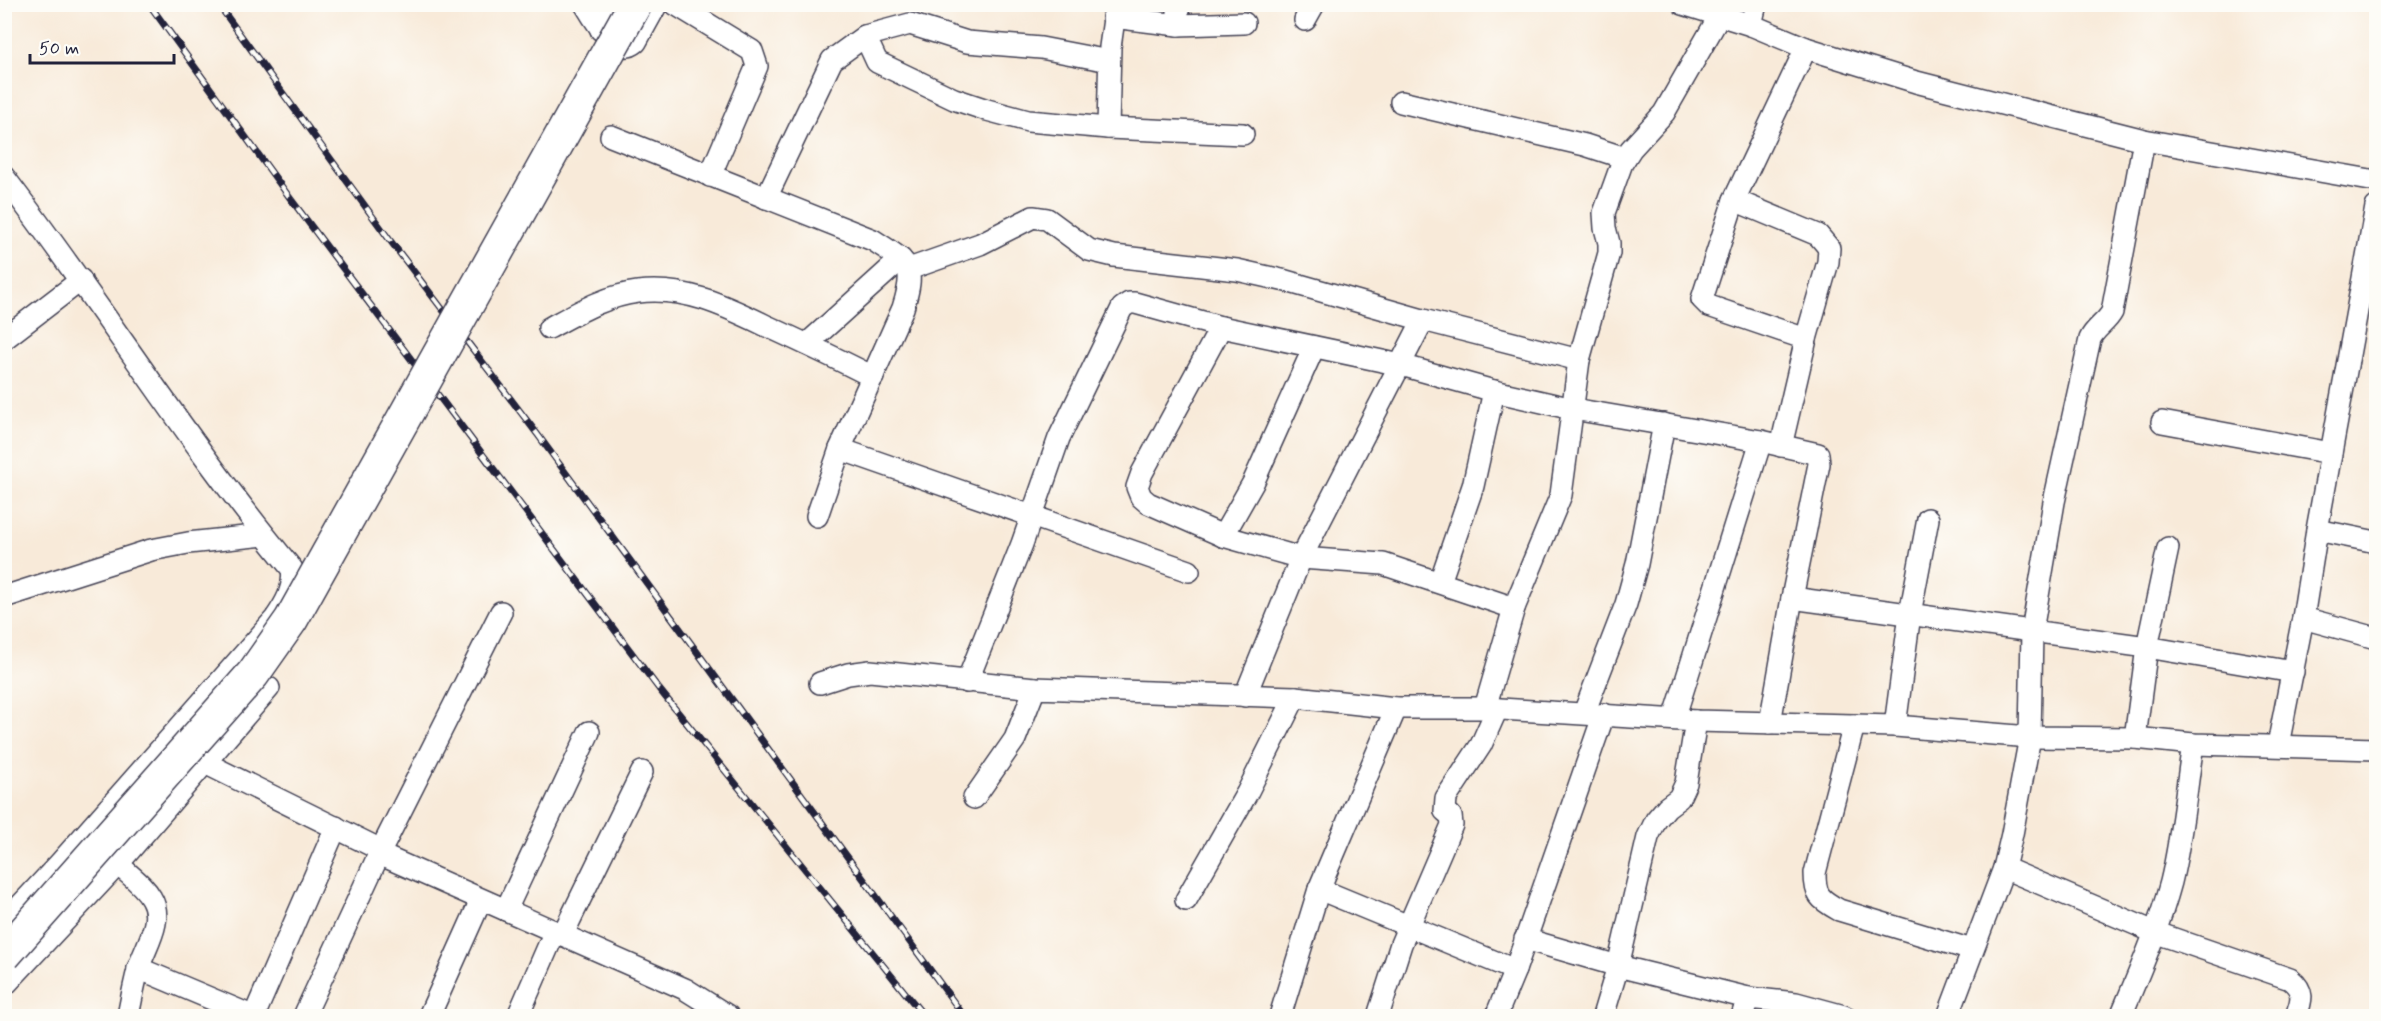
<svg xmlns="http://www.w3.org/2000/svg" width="2381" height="1021" viewBox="0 0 2381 1021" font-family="Mynerve,sans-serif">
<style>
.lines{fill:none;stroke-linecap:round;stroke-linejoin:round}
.minor-casing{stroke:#424053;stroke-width:24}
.minor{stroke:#fff;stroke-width:21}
.rail-casing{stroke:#22223b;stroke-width:7}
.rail{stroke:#fdfcf7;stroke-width:4.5;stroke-dasharray:14;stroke-linecap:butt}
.primary-bridge-casing{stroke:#424053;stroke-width:36;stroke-linecap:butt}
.primary-bridge{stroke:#fff;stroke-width:33}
</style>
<rect width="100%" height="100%" fill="#fdfcf7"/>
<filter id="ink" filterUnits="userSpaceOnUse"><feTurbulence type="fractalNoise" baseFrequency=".0167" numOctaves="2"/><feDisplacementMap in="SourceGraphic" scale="12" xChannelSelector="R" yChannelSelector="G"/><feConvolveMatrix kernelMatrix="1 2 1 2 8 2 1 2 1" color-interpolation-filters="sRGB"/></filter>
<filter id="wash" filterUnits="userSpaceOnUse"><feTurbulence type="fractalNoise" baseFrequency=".008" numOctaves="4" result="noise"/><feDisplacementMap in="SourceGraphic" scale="24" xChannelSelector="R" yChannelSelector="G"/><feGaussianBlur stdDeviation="1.35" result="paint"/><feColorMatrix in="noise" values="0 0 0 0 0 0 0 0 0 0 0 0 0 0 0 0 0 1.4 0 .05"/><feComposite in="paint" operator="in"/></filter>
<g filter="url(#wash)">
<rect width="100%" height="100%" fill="#f8ead9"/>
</g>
<g filter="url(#ink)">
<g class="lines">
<defs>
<g id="minor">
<path d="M 585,4 C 594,19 616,59 636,42 L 657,4"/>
<path d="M 675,4 L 752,51 L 757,66 L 710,176"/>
<path d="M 1683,4 L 1751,25 L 1806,48 L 1916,82 L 2144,140 L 2376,181"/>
<path d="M 1113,17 L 1178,25 L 1244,23"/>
<path d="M 1305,20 L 1314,4"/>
<path d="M 1178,25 L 1178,4"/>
<path d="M 1751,25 L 1756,4"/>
<path d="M 601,30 L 615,4"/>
<path d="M 1109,61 L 1041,48 L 967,42 L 910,24 L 865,36 L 877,62 L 954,99 L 987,110 L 1028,121 L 1108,128 L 1243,134"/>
<path d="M 1401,102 L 1585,145 L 1625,158"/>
<path d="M 1108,128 L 1110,47 L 1116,5"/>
<path d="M 611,136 L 873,240 C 908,263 917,264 903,308 L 840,449 L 817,516"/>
<path d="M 4,177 C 103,306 188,444 292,569 C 295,588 286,603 275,619 L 60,863 L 4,923"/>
<path d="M 766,198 L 832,60 L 865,36"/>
<path d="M 1734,200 L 1818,235 L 1829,248 L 1828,262 L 1806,339 L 1781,446"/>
<path d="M 909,269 L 980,244 L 1033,217 L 1047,219 L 1089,250 L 1114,256 L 1237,270 L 1286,281 L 1423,320 L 1579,360"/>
<path d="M 1221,327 L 1142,473 L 1137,487 L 1141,497 L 1148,503 L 1223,536 L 1301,558 L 1383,564 L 1514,608"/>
<path d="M 549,328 C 577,313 605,296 638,292 C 686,286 727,307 769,327 C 804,343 838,359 873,377"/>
<path d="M 4,339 L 81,280"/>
<path d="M 1806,339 L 1709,306 L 1702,299 L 1734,200 L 1806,48"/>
<path d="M 807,344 L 901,259"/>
<path d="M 2162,422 L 2331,453"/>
<path d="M 840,449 L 1189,571"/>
<path d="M 2317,530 L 2376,542"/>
<path d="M 1223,536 L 1253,483 L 1314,347"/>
<path d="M 1440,582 L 1473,486 L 1494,391"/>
<path d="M 4,597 L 151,550 L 188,543 L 264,535"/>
<path d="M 1792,598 L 2147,647 L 2293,672"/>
<path d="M 2303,618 L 2376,638"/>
<path d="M 967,682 L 1022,544 L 1059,438 L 1122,308 L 1129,303 L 1135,303 L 1221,327 L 1401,365 L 1494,391 L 1573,409 L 1761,441 L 1818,454 L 1819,464 L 1792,598 L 1770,723"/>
<path d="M 820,683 L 848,674 L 870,671 L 1035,688"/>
<path d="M 1245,696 L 1301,558 L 1423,320"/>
<path d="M 1485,708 L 1514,608 L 1561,495 L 1579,360 L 1609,253 L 1609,243 L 1605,228 L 1604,213 L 1622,163 L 1631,149 L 1664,113 L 1720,15"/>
<path d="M 1584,713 L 1626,604 L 1637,564 L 1664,424"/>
<path d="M 1674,719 L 1761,441"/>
<path d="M 1854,725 L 1815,873 C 1815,895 1819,899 1839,910 L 1972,950"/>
<path d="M 1895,726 L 1910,614 L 1928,519"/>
<path d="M 2135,738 L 2147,647 L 2168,548"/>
<path d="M 2278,745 L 2303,618 L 2317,530 L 2376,207"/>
<path d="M 205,763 L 381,850"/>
<path d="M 974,798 L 1015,739 L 1035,688 L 1295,697 L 1396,708 L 1485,708 L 1696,721 L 1895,726 L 2030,737 L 2135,738 L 2193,744 L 2376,749"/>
<path d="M 379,854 L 685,989 L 728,1016"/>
<path d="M 118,864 C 129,875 144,885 151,898 C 165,921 144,948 138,970 C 134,985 131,1001 128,1016"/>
<path d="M 2004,868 L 2154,932 L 2290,979 C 2305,991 2302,1000 2296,1016"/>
<path d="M 1319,889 L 1515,970"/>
<path d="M 1186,900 L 1247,793 L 1295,697"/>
<path d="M 506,910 L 589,732"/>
<path d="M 563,934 L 642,772"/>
<path d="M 1525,939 L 1618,966 L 1748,998"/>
<path d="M 138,968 L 252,1016"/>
<path d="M 4,986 L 118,864 L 269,688"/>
<path d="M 254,1016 L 336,827"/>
<path d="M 304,1016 L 381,850 L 501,612"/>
<path d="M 429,1016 L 481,900"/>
<path d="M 518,1016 L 555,931"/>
<path d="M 1280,1016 L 1319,889 L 1396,708"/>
<path d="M 1378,1016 L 1401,944 L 1452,825 L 1451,816 L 1445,811 L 1446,798 L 1481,745 L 1497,709"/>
<path d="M 1496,1016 L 1515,970 L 1604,714"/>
<path d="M 1603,1016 L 1618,966 L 1648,837 L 1656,820 L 1667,807 L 1679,798 L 1686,783 L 1696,721"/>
<path d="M 1742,1016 L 1748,998 L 1796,1003 L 1844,1016"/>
<path d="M 1948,1016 L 2004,868 L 2012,834 L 2030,737 L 2032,631 L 2054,502 L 2090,339 C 2095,328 2106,323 2112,312 L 2144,140"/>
<path d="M 2121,1016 C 2139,973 2159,927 2171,882 C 2182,837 2186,790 2193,744"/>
</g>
</defs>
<!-- minor casing -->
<use href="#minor" class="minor-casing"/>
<!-- minor -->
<use href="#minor" class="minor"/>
<defs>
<g id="rail">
<path d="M 149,4 L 290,198 L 659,689 L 924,1016"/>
<path d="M 218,4 L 389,239 L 538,435 L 964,1016"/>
</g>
</defs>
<!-- rail casing -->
<use href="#rail" class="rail-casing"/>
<!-- rail -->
<use href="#rail" class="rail"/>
<defs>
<path id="primary-bridge" d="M 4,955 L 253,674 L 291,620 L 635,4"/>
</defs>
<!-- primary-bridge casing -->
<use href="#primary-bridge" class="primary-bridge-casing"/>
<!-- primary-bridge -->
<use href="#primary-bridge" class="primary-bridge"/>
</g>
</g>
<!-- margin -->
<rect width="2381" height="1021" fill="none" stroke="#fdfcf7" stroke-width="24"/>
<!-- scale -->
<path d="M30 54v9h144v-9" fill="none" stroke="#22223b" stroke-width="3"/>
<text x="39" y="54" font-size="18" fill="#22223b" stroke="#fdfcf7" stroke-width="4.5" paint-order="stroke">50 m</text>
</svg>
